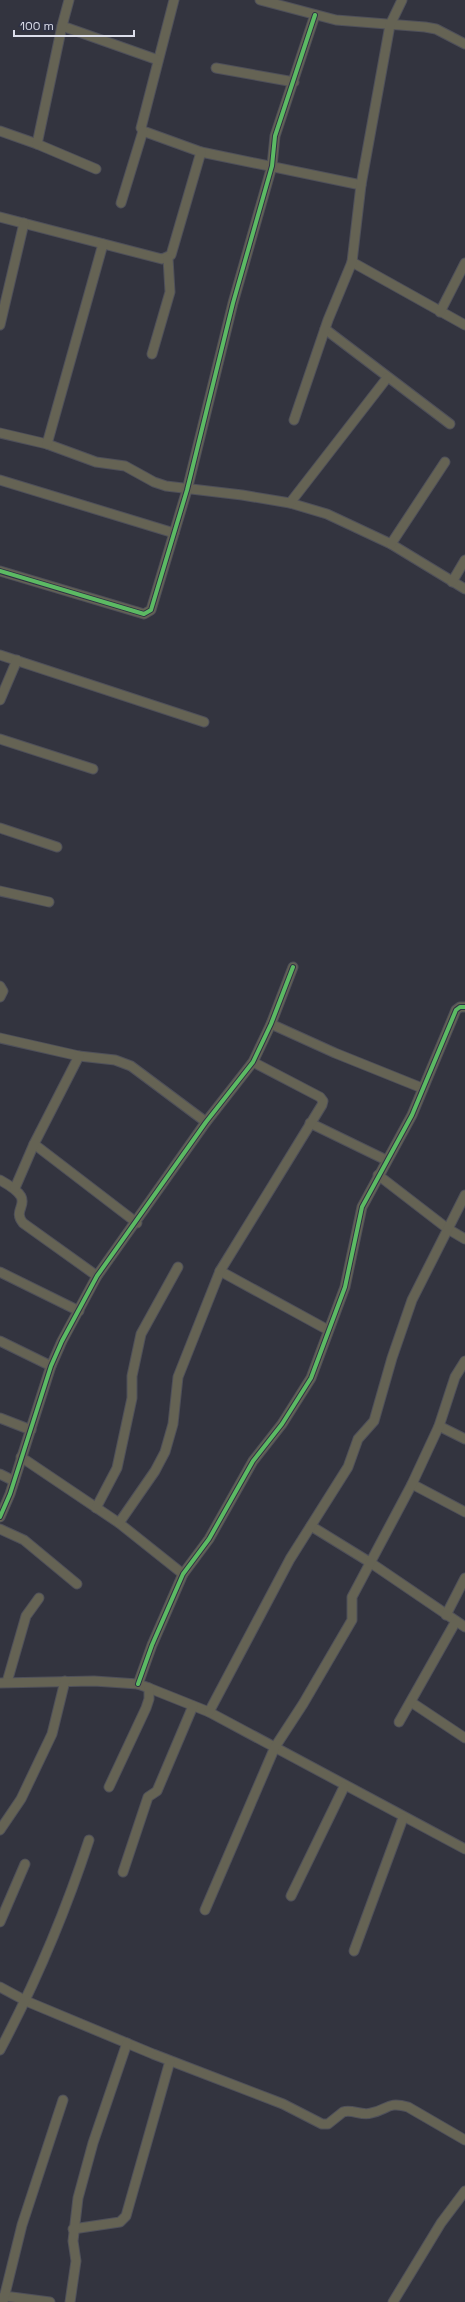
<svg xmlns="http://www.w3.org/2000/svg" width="465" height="2302" viewBox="0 0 465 2302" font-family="'Space Grotesk',sans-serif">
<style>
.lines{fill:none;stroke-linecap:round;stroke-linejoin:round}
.street-casing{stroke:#4f505a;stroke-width:11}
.street{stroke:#656354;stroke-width:9}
.cycleway-casing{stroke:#2e3144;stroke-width:6}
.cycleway{stroke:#5cba63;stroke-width:4}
</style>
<rect width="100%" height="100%" fill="#33343f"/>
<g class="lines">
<defs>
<g id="street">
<path d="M 174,0 L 141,128 L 143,131 L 201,152 L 361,185"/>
<path d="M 260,0 L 336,20 L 425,27 L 436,29 L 465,44"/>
<path d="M 62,26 L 158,60"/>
<path d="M 216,68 L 294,82"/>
<path d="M 0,131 L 37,144 L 96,169"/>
<path d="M 37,144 L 62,26 L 69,0"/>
<path d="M 121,203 L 143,131"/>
<path d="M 0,217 L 162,259 L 171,255 L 201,152"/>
<path d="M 352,262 L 465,325"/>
<path d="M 440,312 L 465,263"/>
<path d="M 0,325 L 24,223"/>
<path d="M 325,329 L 450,424"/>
<path d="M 152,354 L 170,292 L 168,258"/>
<path d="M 294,420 L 328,320 L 352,262 L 361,185 L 390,25 L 402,0"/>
<path d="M 0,433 L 47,444 L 96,462 L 125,466 L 154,482 L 166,486 L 242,495 L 290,503 L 327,514 L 391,544 L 465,589"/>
<path d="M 47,444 L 103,244"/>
<path d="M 0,480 L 174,533"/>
<path d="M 290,503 L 387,378"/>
<path d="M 391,544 L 445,462"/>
<path d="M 0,571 L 144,614 L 151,610 L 187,490 L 233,303 L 272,166 L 275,136 L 315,15"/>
<path d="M 452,582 L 465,560"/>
<path d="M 0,655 L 204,722"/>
<path d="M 0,700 L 17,660"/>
<path d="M 0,739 L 93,769"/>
<path d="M 0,828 L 57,847"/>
<path d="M 0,891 L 49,902"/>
<path d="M 0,986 L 3,991 L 0,997"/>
<path d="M 271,1024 L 335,1053 L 422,1088"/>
<path d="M 0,1038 L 79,1056 L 115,1060 L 131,1066 L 206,1122"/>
<path d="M 310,1123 L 386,1160"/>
<path d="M 34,1144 L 137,1223"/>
<path d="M 378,1175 L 448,1229 L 465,1239"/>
<path d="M 0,1180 C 42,1203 9,1206 23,1223 L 97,1276"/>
<path d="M 15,1188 L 34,1144 L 79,1056"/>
<path d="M 220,1271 L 328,1330"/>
<path d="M 0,1272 L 79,1311"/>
<path d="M 0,1341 L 51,1366"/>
<path d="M 0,1418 L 31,1430"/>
<path d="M 439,1426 L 465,1439"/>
<path d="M 21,1457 L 119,1523 L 183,1574"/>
<path d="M 0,1474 L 14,1481"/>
<path d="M 412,1484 L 465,1512"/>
<path d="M 96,1508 L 117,1468 L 132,1398 L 132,1376 L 141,1334 L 178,1267"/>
<path d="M 0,1517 L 10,1494 L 51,1366 L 62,1341 L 97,1276 L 206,1122 L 253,1062 L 271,1024 L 293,967"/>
<path d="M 119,1523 L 155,1471 L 165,1452 L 173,1424 L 178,1377 L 220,1271 L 322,1105 L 323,1101 L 320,1097 L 253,1062"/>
<path d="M 311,1526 L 371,1563 L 465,1627"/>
<path d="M 0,1529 L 24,1540 L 77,1584"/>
<path d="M 446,1615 L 465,1578"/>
<path d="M 7,1682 L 26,1616 L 39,1598"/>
<path d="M 0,1683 L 94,1681 L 138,1684 L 149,1688 L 209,1712 L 465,1849"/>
<path d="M 138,1684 L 152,1645 L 183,1574 L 209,1539 L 253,1461 L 282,1424 L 311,1378 L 345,1287 L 362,1207 L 412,1115 L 456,1010 L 460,1007 L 465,1007"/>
<path d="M 411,1702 L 465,1738"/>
<path d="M 209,1712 L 290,1559 L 348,1467 L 358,1439 L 374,1421 L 392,1358 L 412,1300 L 465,1195"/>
<path d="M 399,1722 L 456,1621"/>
<path d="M 109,1787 L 146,1708 L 149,1699 L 149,1688"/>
<path d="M 0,1830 L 21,1799 L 52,1734 L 65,1681"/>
<path d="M 123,1872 L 148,1797 L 157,1791 L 193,1706"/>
<path d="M 291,1896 L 344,1787"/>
<path d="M 205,1910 L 275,1747 L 303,1704 L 352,1620 L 352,1597 L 412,1484 L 439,1426 L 455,1377 L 465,1361"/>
<path d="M 0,1922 L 25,1864"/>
<path d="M 354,1951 L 403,1818"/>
<path d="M 0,1987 L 26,2001 L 153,2054 L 283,2104 L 322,2124 L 328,2124 L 343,2112 C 352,2109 362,2116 371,2113 C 388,2110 387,2101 408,2107 L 465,2140"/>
<path d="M 0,2050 C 36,1982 65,1913 89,1840"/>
<path d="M 73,2229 L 120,2222 L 126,2216 L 170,2061"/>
<path d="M 4,2296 L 50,2302"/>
<path d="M 3,2302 L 22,2225 L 63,2100"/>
<path d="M 70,2302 L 76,2261 L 73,2241 L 78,2198 L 93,2143 L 127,2043"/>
<path d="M 393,2302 L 441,2223 L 465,2191"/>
</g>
</defs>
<!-- street casing -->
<use href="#street" class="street-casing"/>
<!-- street -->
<use href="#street" class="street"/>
<defs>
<g id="cycleway">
<path d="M 0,571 L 144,614 L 151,610 L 187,490 L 233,303 L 272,166 L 275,136 L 315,15"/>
<path d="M 0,1517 L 10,1494 L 51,1366 L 62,1341 L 97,1276 L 206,1122 L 253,1062 L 271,1024 L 293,967"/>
<path d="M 138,1684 L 152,1645 L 183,1574 L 209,1539 L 253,1461 L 282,1424 L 311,1378 L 345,1287 L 362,1207 L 412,1115 L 456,1010 L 460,1007 L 465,1007"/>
</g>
</defs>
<!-- cycleway casing -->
<use href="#cycleway" class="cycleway-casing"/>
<!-- cycleway -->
<use href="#cycleway" class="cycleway"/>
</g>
<!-- scale -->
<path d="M14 30v6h120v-6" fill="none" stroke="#dcdeeb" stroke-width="2"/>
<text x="20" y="30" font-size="12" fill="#dcdeeb" stroke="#2e3144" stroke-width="3" paint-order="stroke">100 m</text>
</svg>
